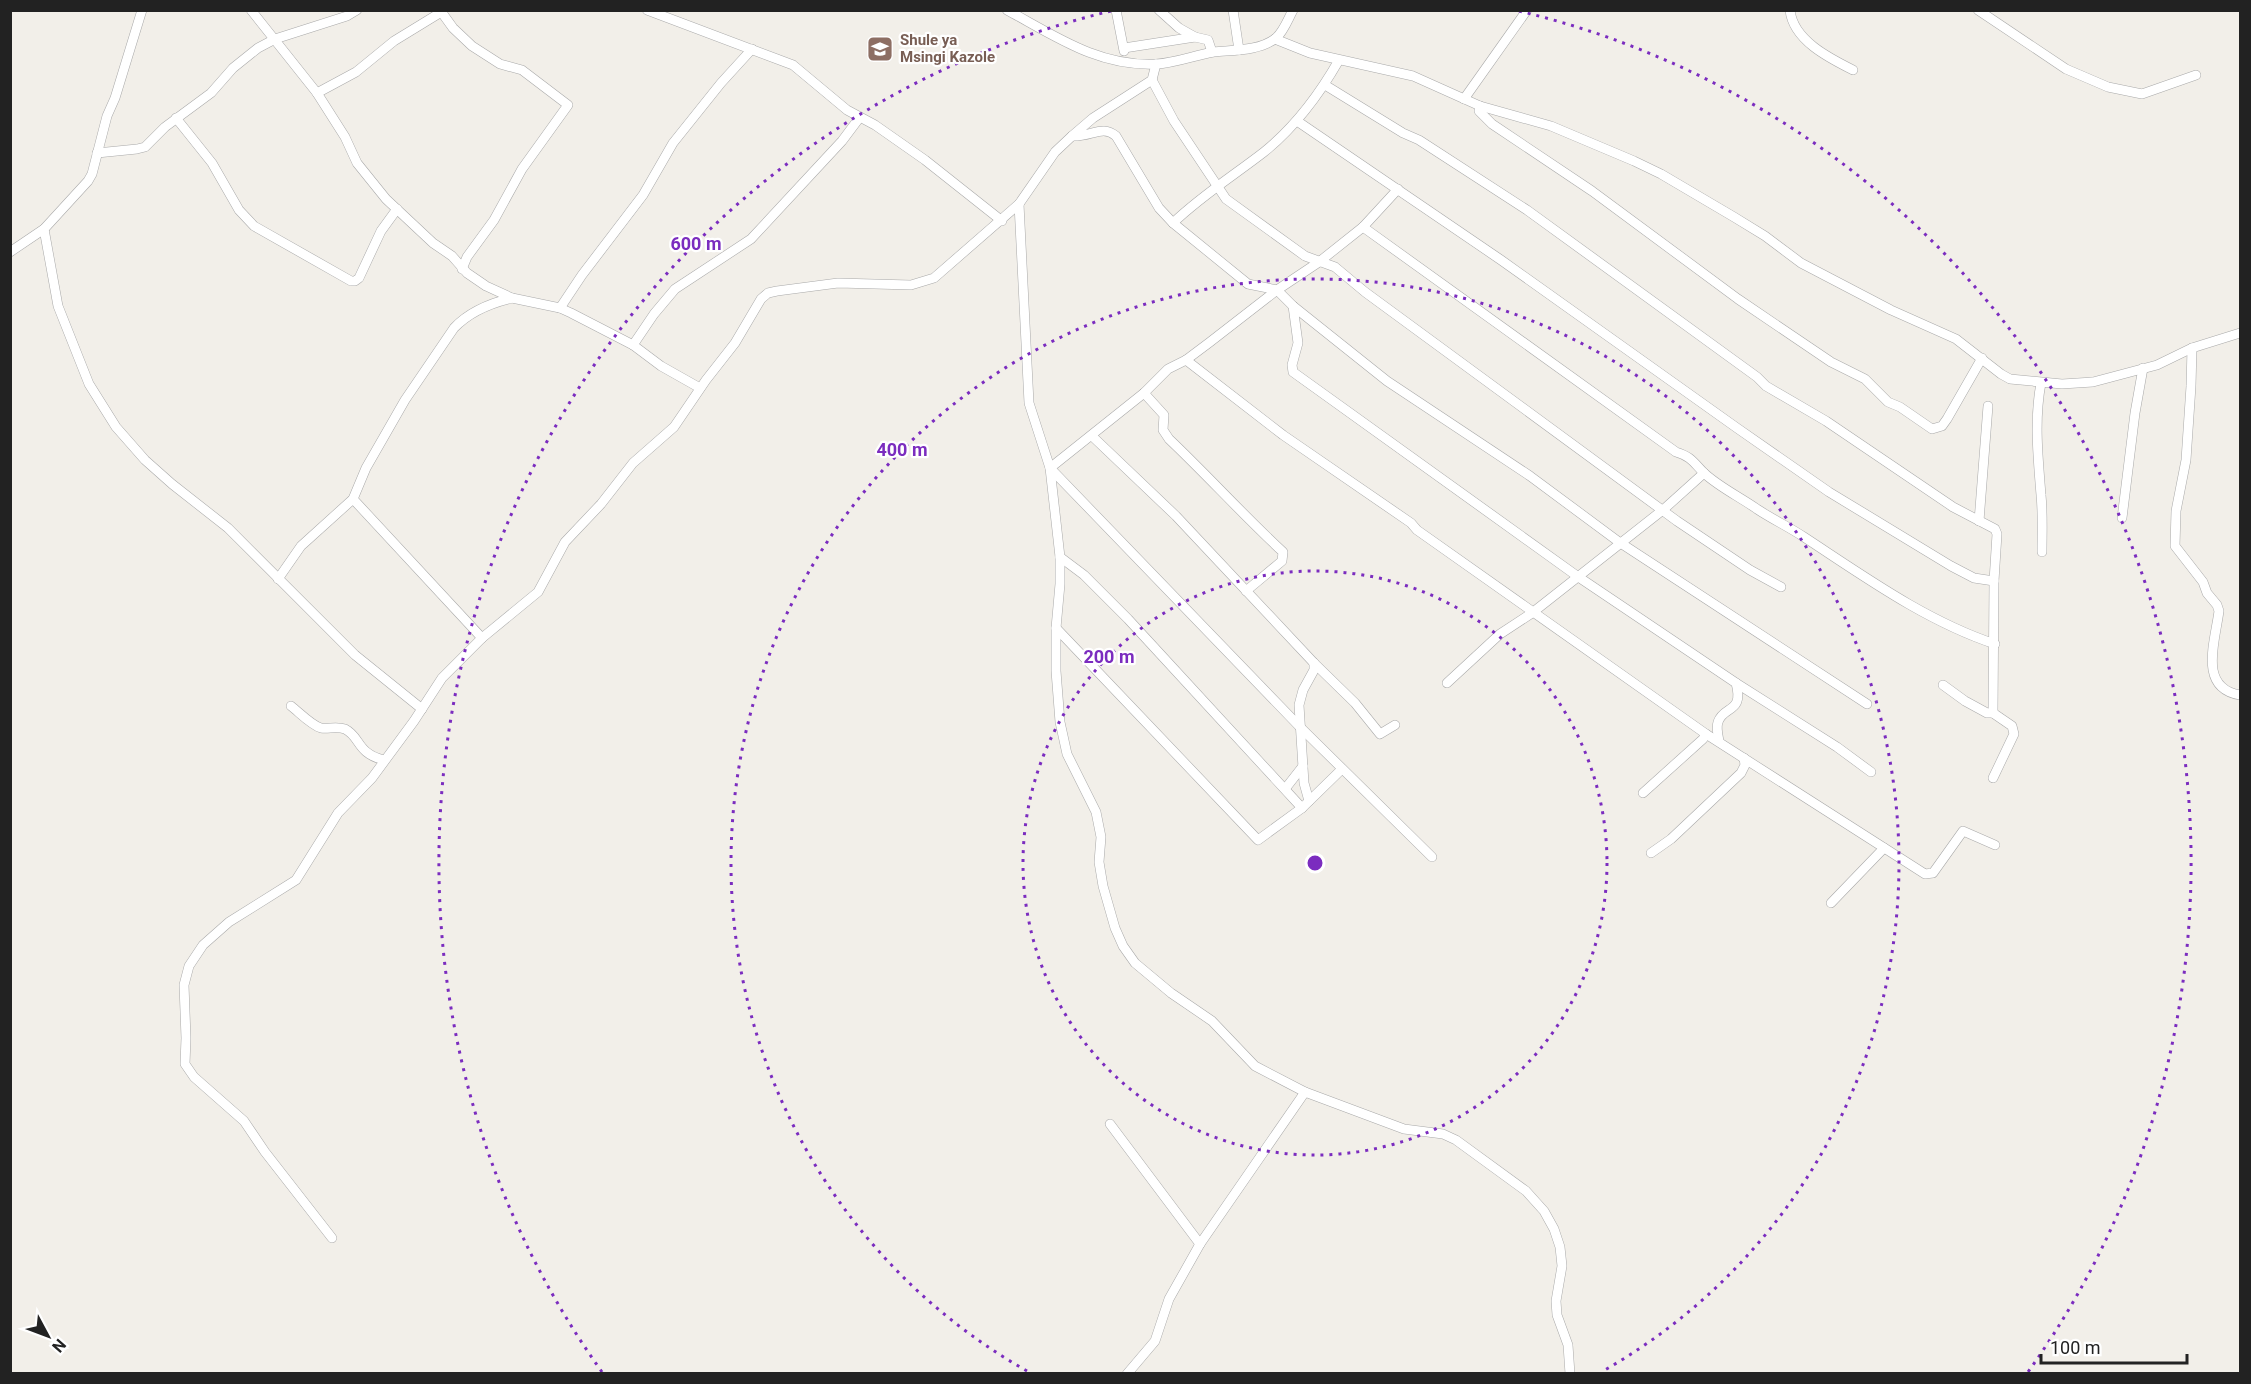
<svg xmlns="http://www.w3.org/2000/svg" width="2251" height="1384" viewBox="0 0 2251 1384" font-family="Roboto,sans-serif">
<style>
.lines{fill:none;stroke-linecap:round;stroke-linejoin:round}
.street-casing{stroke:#a9a9a9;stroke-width:10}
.street{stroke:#fff;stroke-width:9}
.ring{fill:none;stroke:#7b2cbf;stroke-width:3;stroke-dasharray:3 6}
.labels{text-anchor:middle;stroke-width:4.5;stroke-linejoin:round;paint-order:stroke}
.education-label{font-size:15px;font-weight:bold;fill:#785e54;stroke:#fff;text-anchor:start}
.centre{fill:#7b2cbf;stroke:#fff;stroke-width:3}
.ring-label{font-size:18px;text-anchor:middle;font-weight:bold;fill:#7b2cbf;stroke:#fff;stroke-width:4.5;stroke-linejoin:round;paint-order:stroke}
</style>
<rect width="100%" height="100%" fill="#f2efe9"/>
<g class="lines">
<defs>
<g id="street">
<path d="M 251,10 L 317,93 L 345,137 L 357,163 L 386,199 L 433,243 L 452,256 L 467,273 L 486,286 L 512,298 L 560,308 L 571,313 L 633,345 L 661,366 L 700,388"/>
<path d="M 440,10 L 453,28 L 472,46 L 500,64 L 522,70 L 568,105 L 522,169 L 494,220 L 467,257 L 462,269"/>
<path d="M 647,10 L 793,65 L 847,110 L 875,125 L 925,160 L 1002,221"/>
<path d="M 1007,10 C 1055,36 1099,67 1156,64 C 1176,63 1195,55 1214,52 C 1233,50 1260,51 1276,38 C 1284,31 1288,19 1293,10"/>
<path d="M 1116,10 L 1124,51"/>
<path d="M 1159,10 L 1179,28 L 1195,37"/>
<path d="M 1233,10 L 1239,50"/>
<path d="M 1790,10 C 1793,40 1829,58 1853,70"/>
<path d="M 1978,10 L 2066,69 L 2108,87 L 2142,94 L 2196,75"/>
<path d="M 1275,39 L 1310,53 L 1413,76 L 1480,106 L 1551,126 L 1634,161 L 1661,174 L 1734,217 L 1765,236 L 1801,263 L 1891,310 L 1956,339 L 2001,374 L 2010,379 L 2062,384 L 2093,382 L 2157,365 L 2192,348 L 2240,333"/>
<path d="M 1124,48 L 1195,37 L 1208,40 L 1212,52"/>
<path d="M 1152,80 L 1174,121 L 1226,199 L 1305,256 L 1335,267 L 1365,292 L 1677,521 L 1750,570 L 1781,587"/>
<path d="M 1325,85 L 1403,133 L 1419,140 L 1527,210 L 1757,377 L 1766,386 L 1826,421 L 1953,507 L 1995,529 L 1997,534 L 1994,581 L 1993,713"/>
<path d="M 317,93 L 356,72 L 394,41 L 443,11"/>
<path d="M 1464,99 L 1527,10"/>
<path d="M 1480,106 L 1479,111 L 1492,124 L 1592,191 L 1738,299 L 1831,362 L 1865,379 L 1888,402 L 1900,407 L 1932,429 L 1942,426 L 1947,419 L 1982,358"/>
<path d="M 176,118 L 212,163 L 239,210 L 254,226 L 351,281 L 355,281 L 359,278 L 381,231 L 397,209"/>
<path d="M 1297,121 L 1501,260 L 1737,428 L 1829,492 L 1951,566 L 1974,578 L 1994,581"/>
<path d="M 1072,136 C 1092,137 1102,124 1116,136 L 1159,208 L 1173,223 L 1248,284 L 1277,290 L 1293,306 L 1387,381 L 1530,476 L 1619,542 L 1867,704"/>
<path d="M 97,153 L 137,149 L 145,147 L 165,127 L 211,93 L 233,68 L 258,48 L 275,39 L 347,16 L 357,10"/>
<path d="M 1398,189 L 1363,227 L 1319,262 L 1277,290 L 1210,342 L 1186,360 L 1168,369 L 1144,393 L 1050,468 L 1300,727 L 1432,857"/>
<path d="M 1019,204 L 1029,403 L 1050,468 L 1060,557 L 1060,584 L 1056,628 L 1056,671 L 1060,722 L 1067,754 L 1096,812 L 1101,837 L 1099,862 L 1103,886 L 1115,928 L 1123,946 L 1135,963 L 1171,993 L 1212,1021 L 1255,1066 L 1305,1092 L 1404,1129 L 1443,1134 L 1456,1140 L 1526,1191 L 1544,1211 L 1554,1229 L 1560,1247 L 1562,1266 L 1556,1301 L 1557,1315 L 1568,1345 L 1570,1374"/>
<path d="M 1173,223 C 1201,196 1233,176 1264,152 C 1295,127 1319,95 1339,60"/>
<path d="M 1363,227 L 1676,452 C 1692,457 1693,462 1704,473 C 1719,487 1740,497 1757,509 C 1772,519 1789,527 1804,537 C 1865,577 1926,621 1995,644"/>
<path d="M 44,229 L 58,306 L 89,384 L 116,427 L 145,460 L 172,484 L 228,528 L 355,655 L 422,709"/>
<path d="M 10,252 L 44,229 L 88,181 L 92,174 L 107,116 L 115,98 L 142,10"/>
<path d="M 1293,306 L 1298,343 L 1292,365 L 1293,372 L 1577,576 L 1736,683 L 1837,747 L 1871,772"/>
<path d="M 560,308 L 582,275 L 643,195 L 673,143 L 721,83 L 752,49"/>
<path d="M 633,345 L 654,314 L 675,289 L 751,239 L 842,141 L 860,117"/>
<path d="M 2192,348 L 2191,386 L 2186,460 L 2176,511 L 2175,546 L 2203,582 L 2207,593 L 2217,605 L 2219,611 C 2215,642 2198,688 2240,695"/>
<path d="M 1186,360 L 1283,435 L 1411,523 L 1417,530 L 1706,734 L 1925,874 L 1933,873 L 1963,831 L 1995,845"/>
<path d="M 2041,383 C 2034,420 2038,457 2041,495 C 2043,514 2042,533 2042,552"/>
<path d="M 1144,393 L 1164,415 L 1163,430 L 1169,439 C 1208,476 1243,515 1283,552 L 1282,561 L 1246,591"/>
<path d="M 1092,436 L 1176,516 L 1314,663 L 1355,703 L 1380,734 L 1395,725"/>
<path d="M 353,499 L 482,638"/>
<path d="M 2122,518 L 2135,413 L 2143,368"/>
<path d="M 1979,521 L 1988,406"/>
<path d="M 1060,557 L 1084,575 L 1128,619 L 1302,808"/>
<path d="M 278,579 L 301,546 L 353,499 L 366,468 L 405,400 L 454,328 C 469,312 491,303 512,298"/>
<path d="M 1056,628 L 1258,840 L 1302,808 L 1342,769"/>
<path d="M 1447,683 L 1500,634 L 1532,613 L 1664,509 L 1704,473"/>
<path d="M 1943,685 L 1965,701 L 1987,713 L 1993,713 L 2012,726 L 2014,734 L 1993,778"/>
<path d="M 291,706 C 299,712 311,725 321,728 C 329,729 337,726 345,729 C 361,737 356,753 384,760"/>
<path d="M 1719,741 C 1718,735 1716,728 1718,722 C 1724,705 1744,714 1736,683"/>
<path d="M 1285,789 L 1303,766"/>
<path d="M 1643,793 L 1703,739 L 1706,734"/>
<path d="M 1309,801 L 1304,783 L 1299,705 L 1303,690 L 1314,670 L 1314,663"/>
<path d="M 1651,853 L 1671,839 L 1741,773 L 1745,765 L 1744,758"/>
<path d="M 1831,903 L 1884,848"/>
<path d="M 1110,1124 L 1200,1244"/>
<path d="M 332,1238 L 265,1152 L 244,1121 L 194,1077 L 185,1064 L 186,1038 L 184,985 L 189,966 L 203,945 L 229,922 L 296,880 L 338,813 L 372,778 L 414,721 L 442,678 L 482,638 L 538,592 L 565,542 L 601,504 L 633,463 L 674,427 L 706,380 L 735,343 L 761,299 L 768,293 L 777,291 L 838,283 L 911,285 L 934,278 L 1019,204 L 1055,152 L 1072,136 L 1093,118 L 1152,80 L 1156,64"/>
<path d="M 1127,1374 L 1155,1341 L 1169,1299 L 1200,1244 L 1305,1092"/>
</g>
</defs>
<!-- street casing -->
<use href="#street" class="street-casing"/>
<!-- street -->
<use href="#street" class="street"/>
</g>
<!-- distance rings -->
<g class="ring">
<circle cx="1315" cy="863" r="292"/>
<path d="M1027 1371A584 584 0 1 1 1603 1371"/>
<path d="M602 1372A876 876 0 0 1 1111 11M1519 11A876 876 0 0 1 2028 1372"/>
</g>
<!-- icons -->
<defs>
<symbol id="school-square" viewBox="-11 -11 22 22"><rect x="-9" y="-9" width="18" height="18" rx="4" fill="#8d6e63" stroke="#fff"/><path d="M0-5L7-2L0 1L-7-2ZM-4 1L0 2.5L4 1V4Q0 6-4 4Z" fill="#fff"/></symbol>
</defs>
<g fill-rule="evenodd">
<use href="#school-square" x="865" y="34" width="30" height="30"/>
</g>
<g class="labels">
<!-- education labels -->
<g class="education-label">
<text x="900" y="45">Shule ya<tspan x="900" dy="17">Msingi Kazole</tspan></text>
</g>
</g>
<circle cx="1315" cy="863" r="9" class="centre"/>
<g class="ring-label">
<text x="696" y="250">600 m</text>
<text x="902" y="456">400 m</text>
<text x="1109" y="663">200 m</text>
</g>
<!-- border -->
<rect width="2251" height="1384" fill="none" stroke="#222222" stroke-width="24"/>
<!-- north arrow -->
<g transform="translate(48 1336) rotate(131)" stroke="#ffffff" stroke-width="4.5" paint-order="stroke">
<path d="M0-4.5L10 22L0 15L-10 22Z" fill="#222222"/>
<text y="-9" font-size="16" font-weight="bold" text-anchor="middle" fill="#222222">N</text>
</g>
<!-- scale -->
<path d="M2041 1354v9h146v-9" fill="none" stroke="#222222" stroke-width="3"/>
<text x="2050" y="1354" font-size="18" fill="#222222" stroke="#ffffff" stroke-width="4.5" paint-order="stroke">100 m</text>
</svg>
